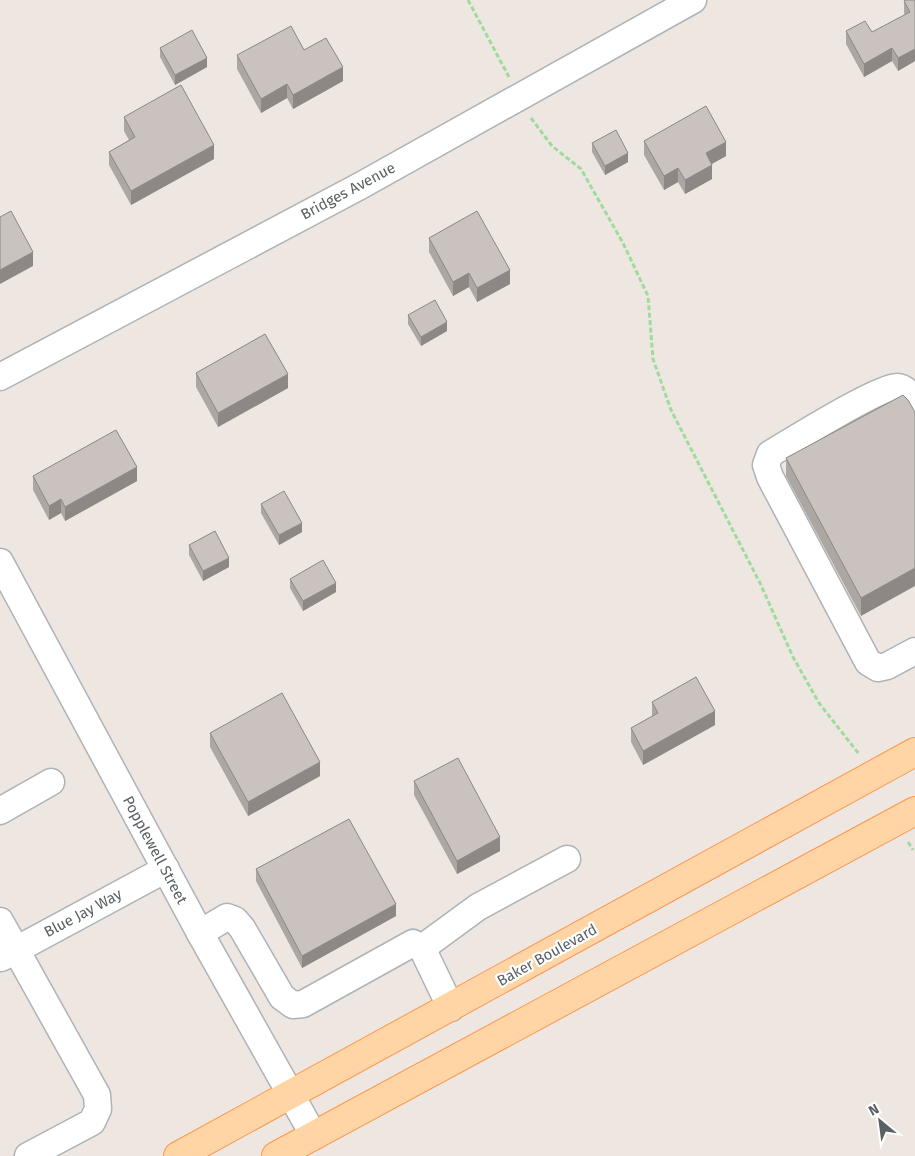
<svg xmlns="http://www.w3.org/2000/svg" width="915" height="1156" viewBox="0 0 915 1156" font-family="'Fira Sans',sans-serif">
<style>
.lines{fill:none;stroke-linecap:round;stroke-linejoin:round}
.minor-casing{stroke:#adb3b6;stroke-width:29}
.major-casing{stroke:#fc964d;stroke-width:30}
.path{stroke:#a0db9e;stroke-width:3;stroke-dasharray:5 2.5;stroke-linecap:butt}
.minor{stroke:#fff;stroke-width:26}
.major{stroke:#ffd5a5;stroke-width:28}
.wall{fill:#ada7a3}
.shaded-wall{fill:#8d8885}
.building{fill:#c9c2be;stroke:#8d8885}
.labels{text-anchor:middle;stroke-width:4.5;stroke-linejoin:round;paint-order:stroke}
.street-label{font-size:15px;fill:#5a6164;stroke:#fff}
</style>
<rect width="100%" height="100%" fill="#eee7e1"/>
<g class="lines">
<defs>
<g id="minor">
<path d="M 0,377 L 360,186 L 693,0"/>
<path d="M 915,405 C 911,397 907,388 897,387 C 880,386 790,442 770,454 L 766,465 L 770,477 L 868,662 L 878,668 L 887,666 L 915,651"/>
<path d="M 0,562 L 200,933 L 314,1136"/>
<path d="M 0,811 L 51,782"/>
<path d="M 0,921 L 97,1095 L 98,1109 L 92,1122 L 28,1156"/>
<path d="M 200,933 L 227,917 L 235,920 L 242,928 L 282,997 L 293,1005 L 303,1004 L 413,943 L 422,948 L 451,1008"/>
<path d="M 422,948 L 478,907 L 567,859"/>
<path d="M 1,958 L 166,869"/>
</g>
<g id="major">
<path d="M 178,1156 L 915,752"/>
<path d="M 276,1156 L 915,811"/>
</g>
</defs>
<!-- minor casing -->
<use href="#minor" class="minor-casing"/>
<!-- major casing -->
<use href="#major" class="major-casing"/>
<!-- path -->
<g class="path">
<path d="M 468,0 L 509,77"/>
<path d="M 531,118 L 552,146 L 581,169 L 623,243 L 648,296 L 653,359 L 671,410 L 760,583 L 793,657 L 819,703 L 859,754"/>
<path d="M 908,842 L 913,850"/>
</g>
<!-- minor -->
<use href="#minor" class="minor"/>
<!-- major -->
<use href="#major" class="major"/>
</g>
<!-- wall -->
<g class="wall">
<path d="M 915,0 L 915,61 L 898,71 L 892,61 L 864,77 L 846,44 L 846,31 L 872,32 L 905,15 L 904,13 L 904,1 Z"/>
<path d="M 160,48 L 207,67 L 175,85 L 160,57 Z"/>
<path d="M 304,50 L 343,81 L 293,109 L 287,98 L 261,113 L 237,69 L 237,55 Z"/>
<path d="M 124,117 L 214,159 L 131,205 L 109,165 L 109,152 L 129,140 L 124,131 Z"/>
<path d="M 644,141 L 726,156 L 712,164 L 712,179 L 685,194 L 678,182 L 664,190 L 644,155 Z"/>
<path d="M 592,143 L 628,162 L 605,175 L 592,152 Z"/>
<path d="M 429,238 L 510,284 L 477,302 L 469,287 L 453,296 L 429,252 Z"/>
<path d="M 408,315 L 447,331 L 421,346 L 408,324 Z"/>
<path d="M 196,373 L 288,388 L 218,427 L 196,387 Z"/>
<path d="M 915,412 L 861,616 L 786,476 L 786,458 Z"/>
<path d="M 33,476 L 137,481 L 65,521 L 61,513 L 49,520 L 33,490 Z"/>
<path d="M 261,504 L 302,532 L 279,545 L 261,513 Z"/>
<path d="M 189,545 L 229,567 L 203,581 L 189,555 Z"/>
<path d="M 290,579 L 336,592 L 303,611 L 290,588 Z"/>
<path d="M 652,702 L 715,725 L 643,765 L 631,742 L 631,728 L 652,716 Z"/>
<path d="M 210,733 L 320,776 L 248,816 L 210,747 Z"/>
<path d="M 414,781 L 500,851 L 457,874 L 414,795 Z"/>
<path d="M 256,869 L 396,916 L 302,968 L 256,881 Z"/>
</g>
<!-- shaded-wall -->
<g class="shaded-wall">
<path d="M 892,48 L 892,61 L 864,77 L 864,64 Z"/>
<path d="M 915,49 L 915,61 L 898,71 L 898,58 Z"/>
<path d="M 207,58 L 207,67 L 175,85 L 175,75 Z"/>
<path d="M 343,67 L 343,81 L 293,109 L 293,95 Z"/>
<path d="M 287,84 L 287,98 L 261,113 L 261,99 Z"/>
<path d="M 726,142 L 726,156 L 706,167 L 706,153 Z"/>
<path d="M 214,145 L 214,159 L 131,205 L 131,191 Z"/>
<path d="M 628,153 L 628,162 L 605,175 L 605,166 Z"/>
<path d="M 712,165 L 712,179 L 685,194 L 685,180 Z"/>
<path d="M 678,168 L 678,182 L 664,190 L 664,176 Z"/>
<path d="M 33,252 L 33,266 L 0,284 L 0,270 Z"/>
<path d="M 510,270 L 510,284 L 477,302 L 477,288 Z"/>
<path d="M 469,273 L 469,287 L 453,296 L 453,282 Z"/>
<path d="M 447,322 L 447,331 L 421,346 L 421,337 Z"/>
<path d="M 288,374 L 288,388 L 218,427 L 218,413 Z"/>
<path d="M 137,467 L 137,481 L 65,521 L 65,507 Z"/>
<path d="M 61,499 L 61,513 L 49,520 L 49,506 Z"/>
<path d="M 302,523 L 302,532 L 279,545 L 279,535 Z"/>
<path d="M 229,558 L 229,567 L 203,581 L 203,571 Z"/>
<path d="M 915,568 L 915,586 L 861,616 L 861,598 Z"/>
<path d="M 336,583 L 336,592 L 303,611 L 303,601 Z"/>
<path d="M 715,711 L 715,725 L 643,765 L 643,751 Z"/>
<path d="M 320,762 L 320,776 L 248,816 L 248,802 Z"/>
<path d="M 500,837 L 500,851 L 457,874 L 457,861 Z"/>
<path d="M 396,904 L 396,916 L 302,968 L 302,956 Z"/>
</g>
<!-- building -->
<g class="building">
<path d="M 906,0 L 915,0 L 915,49 L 898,58 L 892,48 L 864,64 L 846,31 L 865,21 L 872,32 L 910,12 L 904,1 Z"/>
<path d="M 291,26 L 304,50 L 326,38 L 343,67 L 293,95 L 287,84 L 261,99 L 237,55 Z"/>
<path d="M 192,30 L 207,58 L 175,75 L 160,48 Z"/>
<path d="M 181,85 L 214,145 L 131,191 L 109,152 L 135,137 L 124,117 Z"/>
<path d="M 706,106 L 726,142 L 706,153 L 712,165 L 685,180 L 678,168 L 664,176 L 644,141 Z"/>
<path d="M 616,130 L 628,153 L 605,166 L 592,143 Z"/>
<path d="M 11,211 L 33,252 L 0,270 L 0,217 Z"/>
<path d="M 477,211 L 510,270 L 477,288 L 469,273 L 453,282 L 429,238 Z"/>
<path d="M 435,300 L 447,322 L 421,337 L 408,315 Z"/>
<path d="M 265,334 L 288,374 L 218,413 L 196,373 Z"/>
<path d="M 903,395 L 908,400 L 915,412 L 915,568 L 861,598 L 786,458 Z"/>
<path d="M 116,430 L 137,467 L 65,507 L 61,499 L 49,506 L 33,476 Z"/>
<path d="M 284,491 L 302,523 L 279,535 L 261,504 Z"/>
<path d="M 215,531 L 229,558 L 203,571 L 189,545 Z"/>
<path d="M 323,560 L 336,583 L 303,601 L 290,579 Z"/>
<path d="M 696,677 L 715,711 L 643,751 L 631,728 L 658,713 L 652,702 Z"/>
<path d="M 282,693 L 320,762 L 248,802 L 210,733 Z"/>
<path d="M 458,758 L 500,837 L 457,861 L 414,781 Z"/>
<path d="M 349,819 L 396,904 L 302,956 L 256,869 Z"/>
</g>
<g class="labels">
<!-- street labels -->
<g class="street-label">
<text transform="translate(348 191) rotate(-28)" y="5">Bridges Avenue</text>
<text transform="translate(155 850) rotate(62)" y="5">Popplewell Street</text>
<text transform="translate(83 913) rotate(-28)" y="5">Blue Jay Way</text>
<text transform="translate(547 955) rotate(-29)" y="5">Baker Boulevard</text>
</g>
</g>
<!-- north arrow -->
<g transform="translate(880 1121) rotate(331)" stroke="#ffffff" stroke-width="4" paint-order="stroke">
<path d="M0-4L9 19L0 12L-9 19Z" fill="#5a6164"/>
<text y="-8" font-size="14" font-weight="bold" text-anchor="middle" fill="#5a6164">N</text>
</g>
</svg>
